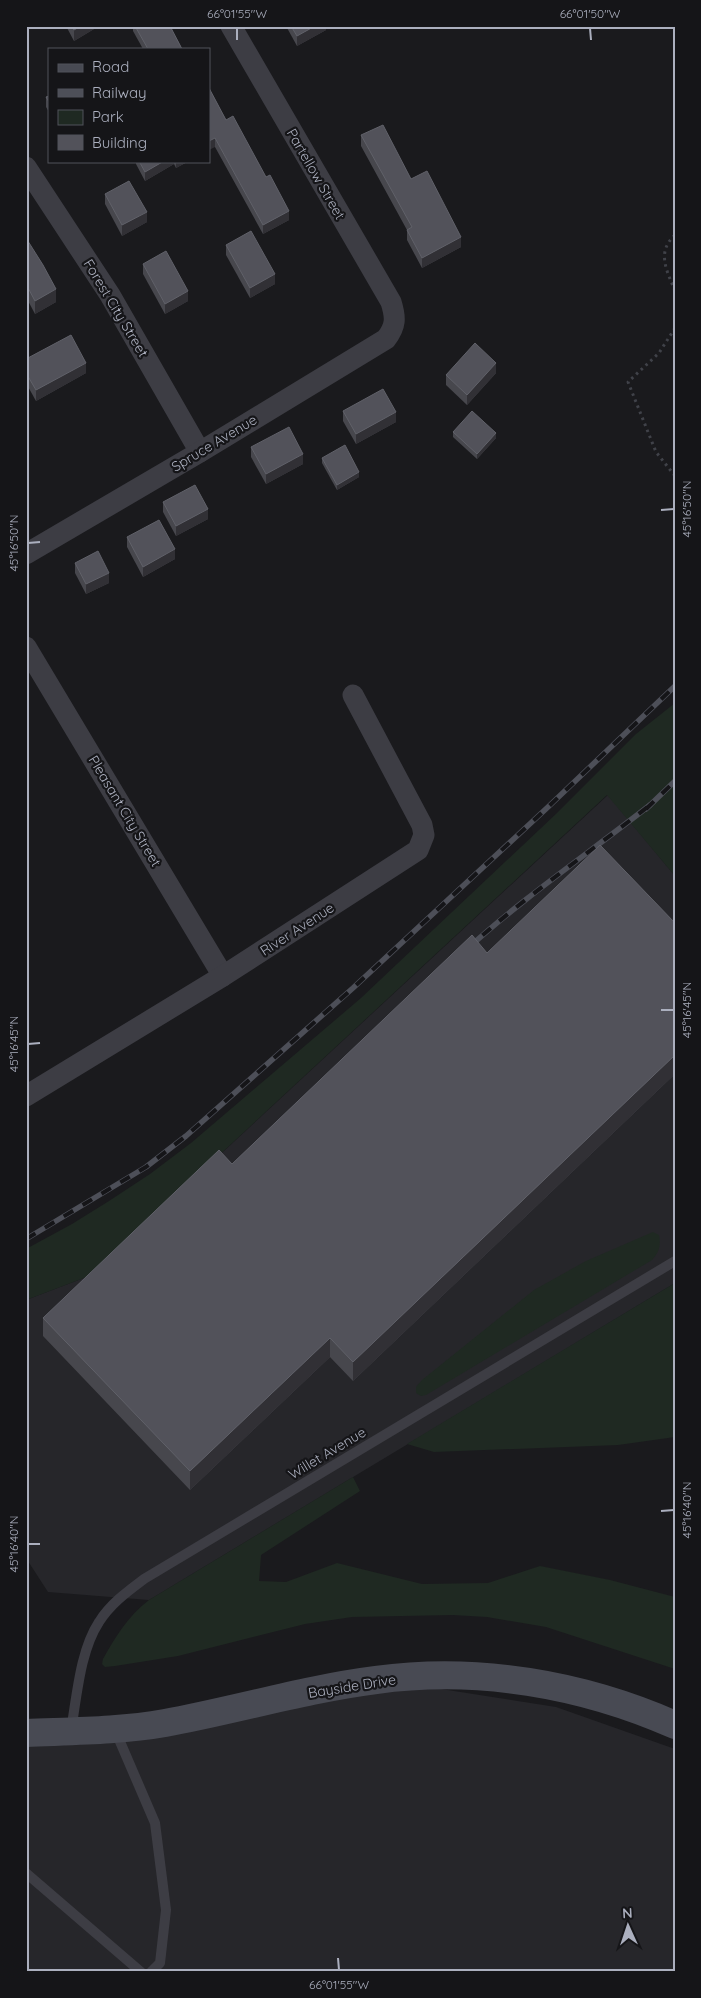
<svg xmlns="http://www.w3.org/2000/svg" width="701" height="1998" viewBox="0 0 701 1998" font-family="Quicksand,sans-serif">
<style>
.built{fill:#26262a}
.green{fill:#1f2922}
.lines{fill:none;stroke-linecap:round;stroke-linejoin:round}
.path{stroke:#404249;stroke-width:3;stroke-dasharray:2.5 4;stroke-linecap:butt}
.service{stroke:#3d3d44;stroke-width:10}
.minor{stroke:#3d3d44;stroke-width:21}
.secondary{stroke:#484a53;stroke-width:28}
.rail-casing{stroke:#4d4f58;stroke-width:5.5}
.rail{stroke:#151518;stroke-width:4;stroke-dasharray:11;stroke-linecap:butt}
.wall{fill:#47474d}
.shaded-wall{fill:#313035}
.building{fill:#52525a;stroke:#606169}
.ticks{fill:none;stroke:#abafbe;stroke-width:2}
.labels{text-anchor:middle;stroke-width:4.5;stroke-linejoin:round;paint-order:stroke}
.street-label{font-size:14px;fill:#abafbe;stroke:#151518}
.neatline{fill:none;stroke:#abafbe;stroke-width:2}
.ticks-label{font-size:12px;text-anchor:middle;fill:#abafbe}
</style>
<rect width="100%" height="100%" fill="#1a1a1d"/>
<!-- built -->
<g class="built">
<path d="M 608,795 L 675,876 L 675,1283 L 149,1600 L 48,1592 L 26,1558 L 26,1300 L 89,1276 Z"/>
<path d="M 377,1679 L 556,1707 L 675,1749 L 675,1972 L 26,1972 L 26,1733 Z"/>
</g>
<!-- green -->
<g class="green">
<path d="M 675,703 L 675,876 L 607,795 L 89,1276 L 26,1300 L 26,1249 L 72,1224 L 109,1201 L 150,1174 L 191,1143 L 361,998 L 557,813 L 636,734 Z"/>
<path d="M 653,1232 L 659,1235 C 661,1246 659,1252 652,1260 L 426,1395 L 421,1396 L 416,1393 L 416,1387 L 422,1380 L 534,1290 L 586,1261 Z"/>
<path d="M 675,1283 L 675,1437 L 618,1445 L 434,1452 L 407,1444 Z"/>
<path d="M 353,1477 L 360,1491 L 261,1555 L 259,1581 L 286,1582 L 337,1563 L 422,1584 L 488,1583 L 540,1566 L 610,1580 L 675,1597 L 675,1669 L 546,1627 L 487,1617 L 453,1615 L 352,1617 L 305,1624 L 178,1656 L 115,1666 L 105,1667 L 102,1664 L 103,1659 C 116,1636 128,1616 149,1600 Z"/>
</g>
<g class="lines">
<!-- path -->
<g class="path">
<path d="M 675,235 C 656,252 667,271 675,291"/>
<path d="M 675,328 L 659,353 L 628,382 L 656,452 L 675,476"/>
</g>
<!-- service -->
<g class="service">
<path d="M 71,1730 C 77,1696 80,1651 99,1622 C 110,1604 128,1591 144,1579 L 675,1261"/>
<path d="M 115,1730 L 155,1823 L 166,1910 L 160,1963 L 151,1972"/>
<path d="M 26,1873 L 141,1972"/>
</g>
<!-- minor -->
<g class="minor">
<path d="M 26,167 L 110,295 L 200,452"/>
<path d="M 26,554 L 200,452 L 386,339 C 396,326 396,318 391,302 L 231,26"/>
<path d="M 26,647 L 223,976"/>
<path d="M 26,1096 L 223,976 L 418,850 L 424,835 L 422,825 L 353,695"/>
</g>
<!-- secondary -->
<path class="secondary" d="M 26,1733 C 73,1731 120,1731 165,1723 C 236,1710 305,1689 376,1680 C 477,1666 582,1684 675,1725"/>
<defs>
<g id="rail">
<path d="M 646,809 L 675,781"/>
<path d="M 466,950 C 524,897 589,853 650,805"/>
<path d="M 26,1239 L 146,1167 L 186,1136 L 353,988 L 548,807 L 675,686"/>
</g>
</defs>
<!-- rail casing -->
<use href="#rail" class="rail-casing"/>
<!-- rail -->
<use href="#rail" class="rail"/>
</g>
<!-- wall -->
<g class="wall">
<path d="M 66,26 L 99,26 L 74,41 Z"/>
<path d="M 133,26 L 170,26 L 182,49 L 143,49 L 133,31 Z"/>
<path d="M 286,26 L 326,26 L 326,30 L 297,46 Z"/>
<path d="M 209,88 L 226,120 L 289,220 L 263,234 L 215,147 Z"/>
<path d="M 49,96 L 49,112 L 46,107 L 46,97 Z"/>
<path d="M 361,135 L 411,179 L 461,247 L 422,268 L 407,240 L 407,230 L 361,146 Z"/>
<path d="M 136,161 L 189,161 L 176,168 L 174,164 L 145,181 L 136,164 Z"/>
<path d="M 105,194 L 147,222 L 122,236 L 105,204 Z"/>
<path d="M 26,238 L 56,302 L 35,314 L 26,297 Z"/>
<path d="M 226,245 L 275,284 L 250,298 L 226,255 Z"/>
<path d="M 143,264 L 188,301 L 165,314 L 143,274 Z"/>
<path d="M 26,359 L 86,373 L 36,401 L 26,383 Z"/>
<path d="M 496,373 L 467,405 L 446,385 L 446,375 Z"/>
<path d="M 343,411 L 396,422 L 356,444 L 343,421 Z"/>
<path d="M 453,432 L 496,438 L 477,459 L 453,437 Z"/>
<path d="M 251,447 L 303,464 L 266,484 L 251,457 Z"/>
<path d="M 322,458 L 359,477 L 337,490 L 322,463 Z"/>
<path d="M 163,502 L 208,519 L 176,536 L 163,512 Z"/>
<path d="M 127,537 L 175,559 L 143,577 L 127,547 Z"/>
<path d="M 75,563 L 109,583 L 86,594 L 75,573 Z"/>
<path d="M 675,923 L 675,1074 L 353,1381 L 330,1357 L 190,1490 L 43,1336 L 43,1318 L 232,1164 L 487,953 Z"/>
</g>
<!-- shaded-wall -->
<g class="shaded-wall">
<path d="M 81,26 L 99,26 L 74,41 L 74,30 Z"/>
<path d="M 315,26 L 326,26 L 326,30 L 297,46 L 297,36 Z"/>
<path d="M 215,138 L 215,147 L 209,150 L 209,141 Z"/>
<path d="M 164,161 L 174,161 L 174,164 L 145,181 L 145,172 Z"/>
<path d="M 176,161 L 189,161 L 176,168 Z"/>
<path d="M 289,211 L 289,220 L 263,234 L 263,225 Z"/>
<path d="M 147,212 L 147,222 L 122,236 L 122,225 Z"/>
<path d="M 461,237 L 461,247 L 422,268 L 422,258 Z"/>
<path d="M 275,274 L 275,284 L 250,298 L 250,288 Z"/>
<path d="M 56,289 L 56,302 L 35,314 L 35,301 Z"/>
<path d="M 188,291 L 188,301 L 165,314 L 165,304 Z"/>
<path d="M 86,363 L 86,373 L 36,401 L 36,390 Z"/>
<path d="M 496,363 L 496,373 L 467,405 L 467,395 Z"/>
<path d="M 396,412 L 396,422 L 356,444 L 356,434 Z"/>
<path d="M 496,433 L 496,438 L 477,459 L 477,454 Z"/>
<path d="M 303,454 L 303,464 L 266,484 L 266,474 Z"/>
<path d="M 359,472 L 359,477 L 337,490 L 337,485 Z"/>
<path d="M 208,509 L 208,519 L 176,536 L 176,526 Z"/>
<path d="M 175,549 L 175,559 L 143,577 L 143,567 Z"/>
<path d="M 109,573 L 109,583 L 86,594 L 86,584 Z"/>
<path d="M 675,1055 L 675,1074 L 353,1381 L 353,1362 Z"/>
<path d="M 330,1338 L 330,1357 L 190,1490 L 190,1471 Z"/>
</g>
<!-- building -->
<g class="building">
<path d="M 71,26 L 81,26 L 74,30 Z"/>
<path d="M 135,26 L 170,26 L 182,49 L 148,49 Z"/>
<path d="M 291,26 L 315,26 L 297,36 Z"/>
<path d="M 209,88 L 226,120 L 233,116 L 266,177 L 270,175 L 289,211 L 263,225 L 215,138 L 209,141 Z"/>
<path d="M 49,96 L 49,102 L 46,97 Z"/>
<path d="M 383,125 L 411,179 L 427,171 L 461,237 L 422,258 L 407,230 L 412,227 L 361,135 Z"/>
<path d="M 139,161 L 164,161 L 145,172 Z"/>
<path d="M 129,181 L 147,212 L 122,225 L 105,194 Z"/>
<path d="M 251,231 L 275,274 L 250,288 L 226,245 Z"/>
<path d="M 26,238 L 43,265 L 56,289 L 35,301 L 26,284 Z"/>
<path d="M 166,251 L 188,291 L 165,304 L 143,264 Z"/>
<path d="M 71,335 L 86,363 L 36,390 L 26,373 L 26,359 Z"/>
<path d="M 475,343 L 496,363 L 467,395 L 446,375 Z"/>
<path d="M 383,389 L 396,412 L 356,434 L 343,411 Z"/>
<path d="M 472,411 L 496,433 L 477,454 L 453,432 Z"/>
<path d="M 289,427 L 303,454 L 266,474 L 251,447 Z"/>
<path d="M 345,445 L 359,472 L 337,485 L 322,458 Z"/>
<path d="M 195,485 L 208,509 L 176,526 L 163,502 Z"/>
<path d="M 159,520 L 175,549 L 143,567 L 127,537 Z"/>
<path d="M 98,551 L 109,573 L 86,584 L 75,563 Z"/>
<path d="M 600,845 L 675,923 L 675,1055 L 353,1362 L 330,1338 L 190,1471 L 43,1318 L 219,1150 L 232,1164 L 472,935 L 487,953 Z"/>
</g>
<!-- ticks -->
<path class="ticks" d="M 237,28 L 237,40M 590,28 L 591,40M 661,510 L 674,509M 28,543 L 40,542M 661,1010 L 674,1010M 28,1044 L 40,1043M 661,1511 L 674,1510M 28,1544 L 40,1544M 338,1958 L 339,1970"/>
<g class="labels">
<!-- street labels -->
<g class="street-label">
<text transform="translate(316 174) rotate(60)" y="5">Partellow Street</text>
<text transform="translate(116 308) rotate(59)" y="5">Forest City Street</text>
<text transform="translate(214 443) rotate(-31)" y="5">Spruce Avenue</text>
<text transform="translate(125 811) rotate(59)" y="5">Pleasant City Street</text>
<text transform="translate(297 929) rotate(-33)" y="5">River Avenue</text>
<text transform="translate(327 1453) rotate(-31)" y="5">Willet Avenue</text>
<text transform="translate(352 1686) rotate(-9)" y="5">Bayside Drive</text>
</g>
</g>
<!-- border -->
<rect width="701" height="1998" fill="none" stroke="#151518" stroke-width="55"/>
<!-- legend -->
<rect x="48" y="48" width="162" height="115" fill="#151518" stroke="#51535a"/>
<rect x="58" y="64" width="25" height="8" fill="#484a53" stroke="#51535a"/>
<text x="92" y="72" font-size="15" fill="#abafbe">Road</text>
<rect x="58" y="89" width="25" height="8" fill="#4d4f58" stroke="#51535a"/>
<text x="92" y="98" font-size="15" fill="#abafbe">Railway</text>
<rect x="58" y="110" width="25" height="15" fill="#1f2922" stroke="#51535a"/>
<text x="92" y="122" font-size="15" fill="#abafbe">Park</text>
<rect x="58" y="135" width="25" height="15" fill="#52525a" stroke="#51535a"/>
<text x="92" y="148" font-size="15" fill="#abafbe">Building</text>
<!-- north arrow -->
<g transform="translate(628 1926) rotate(357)" stroke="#151518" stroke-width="4" paint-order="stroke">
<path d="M0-4L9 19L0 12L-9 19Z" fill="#abafbe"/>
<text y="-8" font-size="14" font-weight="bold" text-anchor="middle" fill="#abafbe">N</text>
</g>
<rect x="28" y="28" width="646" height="1942" class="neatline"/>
<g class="ticks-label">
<text x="237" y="18">66°01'55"W</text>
<text x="590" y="18">66°01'50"W</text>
<text transform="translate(687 509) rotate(-90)" y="4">45°16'50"N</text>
<text transform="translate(14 543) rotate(-90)" y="4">45°16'50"N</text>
<text transform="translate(687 1010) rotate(-90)" y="4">45°16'45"N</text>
<text transform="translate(14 1044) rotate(-90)" y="4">45°16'45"N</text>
<text transform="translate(687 1510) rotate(-90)" y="4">45°16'40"N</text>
<text transform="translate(14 1544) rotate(-90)" y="4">45°16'40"N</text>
<text x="339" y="1989">66°01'55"W</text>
</g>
</svg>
